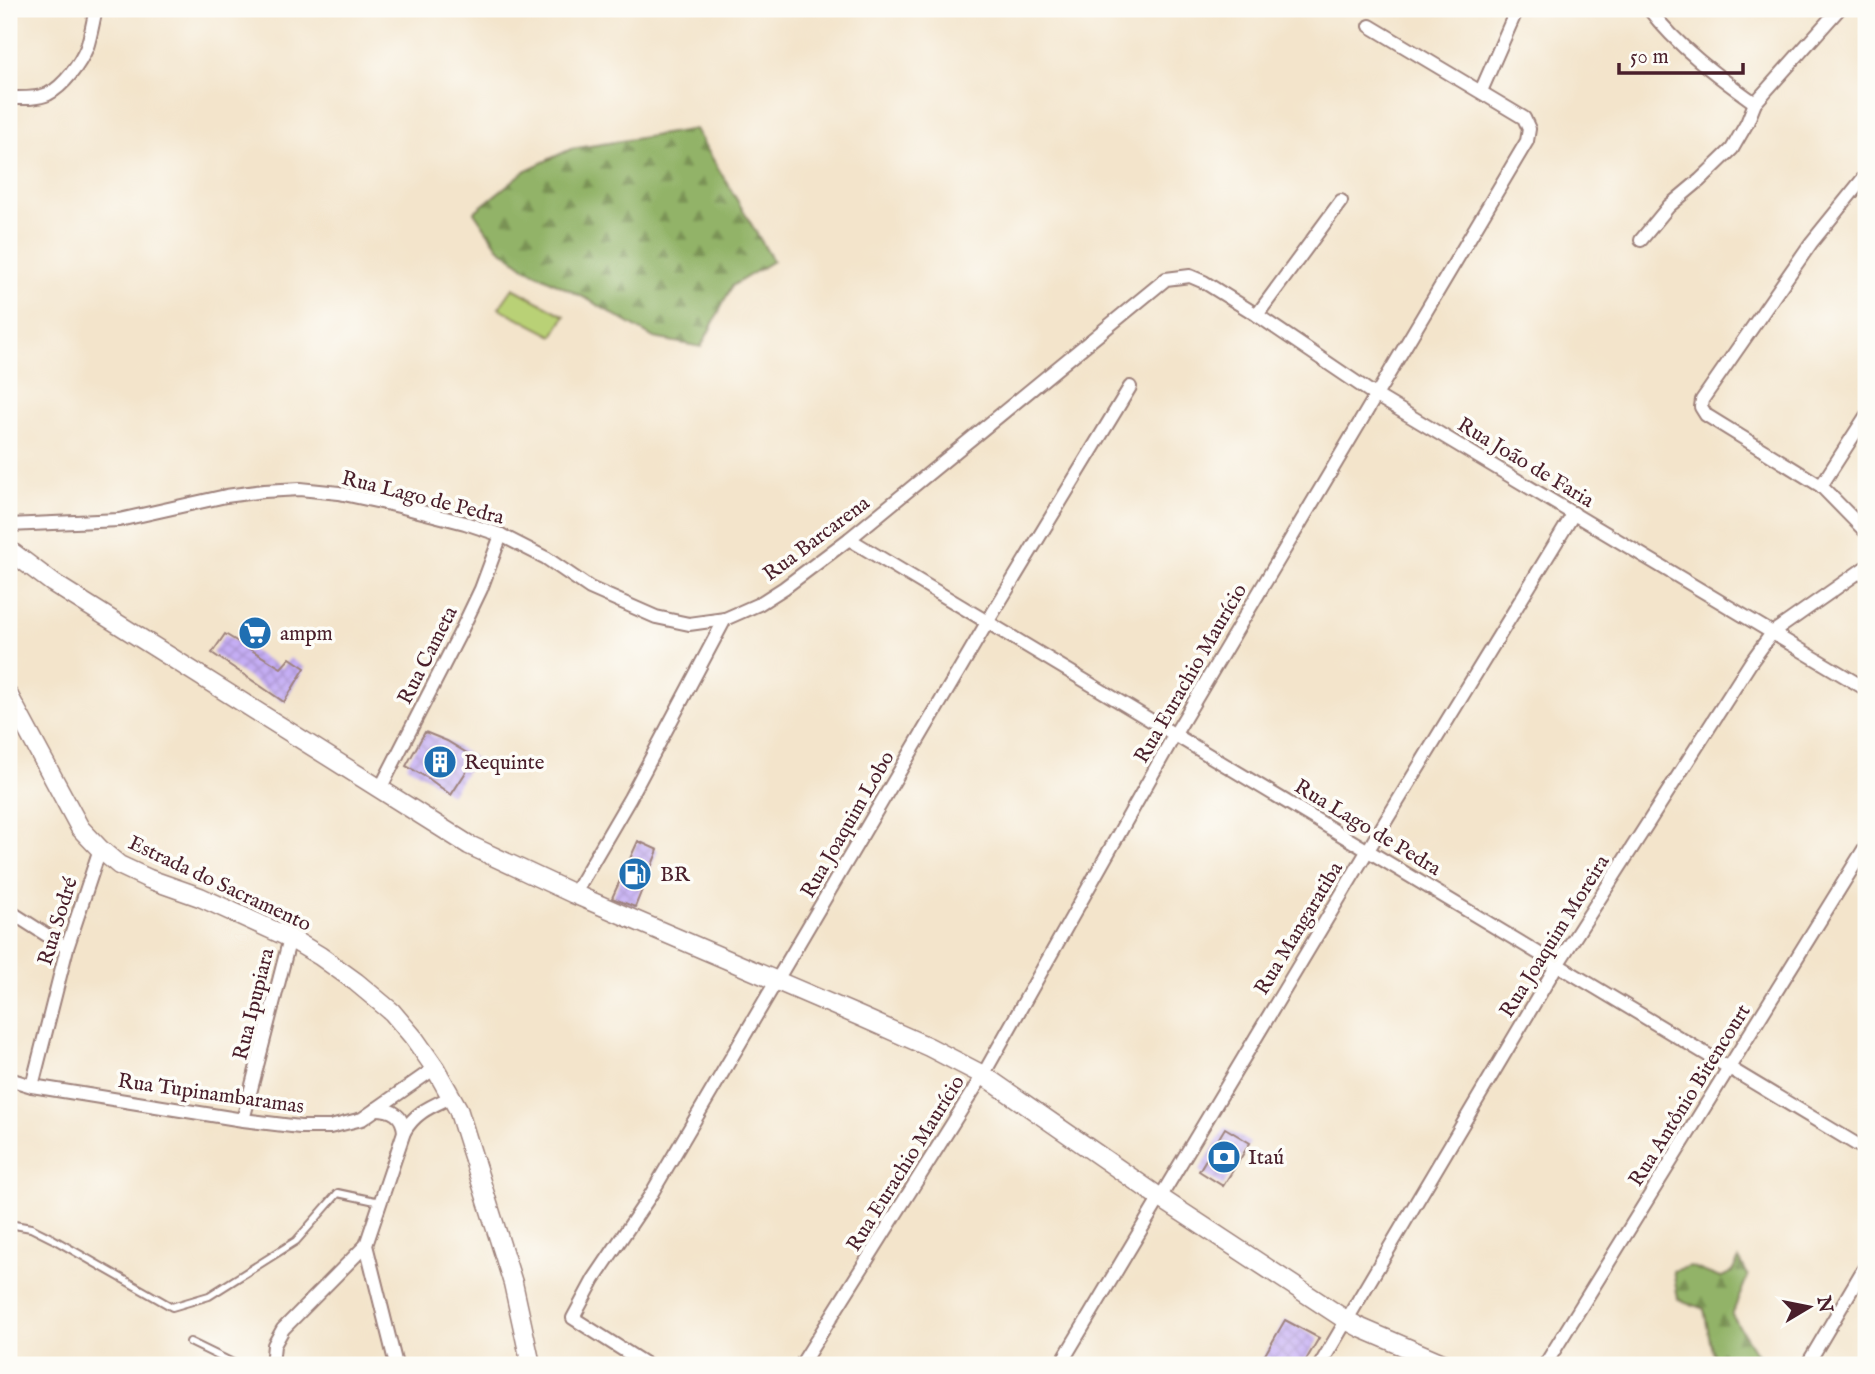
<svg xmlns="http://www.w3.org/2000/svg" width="1875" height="1374" viewBox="0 0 1875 1374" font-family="'IM FELL English',serif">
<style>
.forest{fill:url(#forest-firs);stroke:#6e6949;stroke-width:2}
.pitch{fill:#b9d176;stroke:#827850;stroke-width:2}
.building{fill:url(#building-cross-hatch)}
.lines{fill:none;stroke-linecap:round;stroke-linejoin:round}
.lane-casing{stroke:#9e827b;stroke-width:10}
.street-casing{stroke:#9e827b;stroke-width:16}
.secondary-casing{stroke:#9e827b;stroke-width:21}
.lane{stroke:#fff;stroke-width:6}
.street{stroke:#fff;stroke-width:12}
.secondary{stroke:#fff;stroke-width:18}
.labels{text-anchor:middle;stroke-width:7;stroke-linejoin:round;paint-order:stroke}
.street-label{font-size:21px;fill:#4a1f2b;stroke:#fdfcf7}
.poi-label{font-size:21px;fill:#4a1f2b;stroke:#fdfcf7;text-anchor:start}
</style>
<defs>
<pattern id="forest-firs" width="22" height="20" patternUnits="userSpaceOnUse" patternTransform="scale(1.75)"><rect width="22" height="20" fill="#92b367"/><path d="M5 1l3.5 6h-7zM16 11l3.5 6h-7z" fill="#799155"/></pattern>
<pattern id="building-cross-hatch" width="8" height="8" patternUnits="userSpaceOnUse" patternTransform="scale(1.75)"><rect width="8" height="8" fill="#c5aef4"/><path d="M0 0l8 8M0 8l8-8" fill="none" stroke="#ab95d1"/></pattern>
</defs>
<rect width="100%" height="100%" fill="#fdfcf7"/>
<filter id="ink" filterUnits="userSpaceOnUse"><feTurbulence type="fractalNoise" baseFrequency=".0143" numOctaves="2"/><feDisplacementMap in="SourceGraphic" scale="14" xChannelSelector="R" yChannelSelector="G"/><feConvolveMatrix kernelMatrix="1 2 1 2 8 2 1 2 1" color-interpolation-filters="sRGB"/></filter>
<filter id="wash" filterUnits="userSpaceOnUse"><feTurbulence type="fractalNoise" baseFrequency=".00686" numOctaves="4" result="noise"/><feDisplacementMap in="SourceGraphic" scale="28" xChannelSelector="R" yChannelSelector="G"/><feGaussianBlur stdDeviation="1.57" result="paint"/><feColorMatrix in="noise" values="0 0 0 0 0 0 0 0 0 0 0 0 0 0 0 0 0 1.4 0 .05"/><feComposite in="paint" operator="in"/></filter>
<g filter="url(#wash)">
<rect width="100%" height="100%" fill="#f3e4cb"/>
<!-- forest -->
<g class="forest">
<path d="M 695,129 L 773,261 L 732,286 L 701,347 L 654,338 L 587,299 L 527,269 L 498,247 L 474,212 L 526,170 L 571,149 Z"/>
<path d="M 1739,1259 L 1748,1275 L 1732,1315 L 1762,1363 L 1761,1365 L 1720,1365 L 1712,1352 L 1704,1309 L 1678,1299 L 1673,1271 L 1690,1266 L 1720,1278 L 1732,1272 Z"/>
</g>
<!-- pitch -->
<path class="pitch" d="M 513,288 L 565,316 L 553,336 L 499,308 Z"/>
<g id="blocks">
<!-- building -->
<g class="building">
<path d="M 225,634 L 281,668 L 290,658 L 305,668 L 284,702 L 212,653 Z"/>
<path d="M 425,732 L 447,741 L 475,758 L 451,795 L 428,778 L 406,766 Z"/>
<path d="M 638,841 L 658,850 L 635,907 L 612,898 Z"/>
<path d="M 1225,1128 L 1250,1143 L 1223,1186 L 1199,1171 Z"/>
<path d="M 1285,1320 L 1319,1338 L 1303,1365 L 1259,1365 Z"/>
</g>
</g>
</g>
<g filter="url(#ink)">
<use href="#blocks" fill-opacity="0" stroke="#9e827b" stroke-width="2"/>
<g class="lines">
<defs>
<g id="lane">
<path d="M 9,1224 L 31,1228 L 53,1239 L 172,1307 L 209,1296 L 296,1241 L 338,1193 L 380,1202"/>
<path d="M 190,1342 L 237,1365"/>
</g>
<g id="street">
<path d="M 1649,9 C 1677,46 1717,76 1755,103"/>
<path d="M 1481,91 L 1517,9"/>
<path d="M 9,98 C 21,98 37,99 48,94 C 64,86 80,64 87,47 C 91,35 93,21 96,9"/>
<path d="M 1866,175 L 1811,243 L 1702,400 L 1701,407 L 1706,415 L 1821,486 L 1866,532"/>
<path d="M 1641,240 L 1669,206 L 1700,180 L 1732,149 L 1747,123 L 1755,103 L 1839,9"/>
<path d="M 1257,315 L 1341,201"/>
<path d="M 1821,486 L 1866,416"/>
<path d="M 9,525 L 119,520 L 226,496 L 264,491 L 300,489 L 339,493 L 399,506 L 465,523 L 501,535 L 546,558 L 590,588 L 656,617 L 689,624 L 725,619 L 759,604 L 784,588 L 849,539 L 1166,279 L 1190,276 L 1204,282 L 1257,315 L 1375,395 L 1866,689"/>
<path d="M 849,539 L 1866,1150"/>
<path d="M 380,789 L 460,633 L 481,589 L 501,535"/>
<path d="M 574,894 L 630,798 L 725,619"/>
<path d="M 9,911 L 67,948"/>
<path d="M 9,1079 L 32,1086 L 243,1120 L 300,1127 L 330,1127 L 362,1119 L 435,1068"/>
<path d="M 32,1086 L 67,948 L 100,849"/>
<path d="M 376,1109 C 392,1109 403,1115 404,1132"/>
<path d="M 243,1120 L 290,938"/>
<path d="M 272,1365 L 274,1345 L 283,1329 L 366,1245"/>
<path d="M 396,1365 L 366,1245 L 404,1132 C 415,1112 432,1106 451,1097"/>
<path d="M 647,1365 L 573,1318 L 594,1279 L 650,1196 L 988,621 L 1130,387"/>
<path d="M 801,1365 L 983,1075 L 1175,734 L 1527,141 L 1529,129 L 1524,118 L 1370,26"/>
<path d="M 1060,1365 L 1368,850 L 1574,513"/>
<path d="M 1320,1365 L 1557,965 L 1751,662 L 1772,633 L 1866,567"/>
<path d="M 1545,1365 L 1866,846"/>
<path d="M 1807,1365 L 1866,1265"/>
</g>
<g id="secondary">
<path d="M 9,550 L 53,583 L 469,845 L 574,894 L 859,1016 L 929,1047 L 983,1075 L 1159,1197 L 1346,1320 L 1361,1328 L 1447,1365"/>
<path d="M 9,696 L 80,828 L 100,849 L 119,865 L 149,879 L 200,897 L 290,938 L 320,956 L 356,982 L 392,1012 L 414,1038 L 435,1068 L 458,1109 L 513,1283 L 531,1365"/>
</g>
</defs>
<!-- lane casing -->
<use href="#lane" class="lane-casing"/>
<!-- street casing -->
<use href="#street" class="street-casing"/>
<!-- secondary casing -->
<use href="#secondary" class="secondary-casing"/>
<!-- lane -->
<use href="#lane" class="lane"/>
<!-- street -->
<use href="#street" class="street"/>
<!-- secondary -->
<use href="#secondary" class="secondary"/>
</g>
</g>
<!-- icons -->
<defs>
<symbol id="supermarket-disc" viewBox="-11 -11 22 22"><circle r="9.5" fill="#1f6fb2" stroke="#fdfcf7"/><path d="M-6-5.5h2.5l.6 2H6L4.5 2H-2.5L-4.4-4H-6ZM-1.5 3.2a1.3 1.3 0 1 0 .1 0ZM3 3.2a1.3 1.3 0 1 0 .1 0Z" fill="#fff"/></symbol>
<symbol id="building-disc" viewBox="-11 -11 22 22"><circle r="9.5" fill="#1f6fb2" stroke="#fdfcf7"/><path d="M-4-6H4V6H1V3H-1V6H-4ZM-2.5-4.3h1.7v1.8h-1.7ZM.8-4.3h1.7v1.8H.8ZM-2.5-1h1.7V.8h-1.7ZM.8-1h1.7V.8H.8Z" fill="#fff"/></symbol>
<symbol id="fuel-disc" viewBox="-11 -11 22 22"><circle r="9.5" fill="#1f6fb2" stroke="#fdfcf7"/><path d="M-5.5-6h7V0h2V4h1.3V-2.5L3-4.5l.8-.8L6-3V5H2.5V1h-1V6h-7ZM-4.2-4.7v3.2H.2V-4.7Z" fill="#fff"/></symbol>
<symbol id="bank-disc" viewBox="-11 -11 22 22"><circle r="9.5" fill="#1f6fb2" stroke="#fdfcf7"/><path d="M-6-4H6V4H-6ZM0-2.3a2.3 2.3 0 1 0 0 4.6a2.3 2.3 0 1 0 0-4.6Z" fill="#fff"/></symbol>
</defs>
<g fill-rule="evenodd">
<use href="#supermarket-disc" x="236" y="614" width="38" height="38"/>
<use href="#building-disc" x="421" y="743" width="38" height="38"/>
<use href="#fuel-disc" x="616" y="855" width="38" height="38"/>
<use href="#bank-disc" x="1205" y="1138" width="38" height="38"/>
</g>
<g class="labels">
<!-- street labels -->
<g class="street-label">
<text transform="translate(1526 462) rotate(31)" y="7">Rua João de Faria</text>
<text transform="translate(423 497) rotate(14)" y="7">Rua Lago de Pedra</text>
<text transform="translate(816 538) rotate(-37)" y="7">Rua Barcarena</text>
<text transform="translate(427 655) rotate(-63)" y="7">Rua Cameta</text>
<text transform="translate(1190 673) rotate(-60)" y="7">Rua Eurachio Maurício</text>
<text transform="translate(847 824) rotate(-60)" y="7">Rua Joaquim Lobo</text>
<text transform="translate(1368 827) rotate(31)" y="7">Rua Lago de Pedra</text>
<text transform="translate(220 883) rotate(25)" y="7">Estrada do Sacramento</text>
<text transform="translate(57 921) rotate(-73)" y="7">Rua Sodré</text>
<text transform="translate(1298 928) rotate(-59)" y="7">Rua Mangaratiba</text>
<text transform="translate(1554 936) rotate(-58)" y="7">Rua Joaquim Moreira</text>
<text transform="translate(253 1004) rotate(-76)" y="7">Rua Ipupiara</text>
<text transform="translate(211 1093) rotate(8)" y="7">Rua Tupinambaramas</text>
<text transform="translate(1689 1095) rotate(-58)" y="7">Rua Antônio Bitencourt</text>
<text transform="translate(905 1163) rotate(-58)" y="7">Rua Eurachio Maurício</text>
</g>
<!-- poi labels -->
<g class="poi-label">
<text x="280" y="640">ampm</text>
<text x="464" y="769">Requinte</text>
<text x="660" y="881">BR</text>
<text x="1248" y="1164">Itaú</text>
</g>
</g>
<!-- margin -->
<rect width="1875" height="1374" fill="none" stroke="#fdfcf7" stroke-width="35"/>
<!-- north arrow -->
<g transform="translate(1809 1307) rotate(80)" stroke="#fdfcf7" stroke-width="5" paint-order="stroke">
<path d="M0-5L12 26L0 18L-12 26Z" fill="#4a1f2b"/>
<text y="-10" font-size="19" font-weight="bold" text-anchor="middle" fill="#4a1f2b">N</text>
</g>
<!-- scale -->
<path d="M1619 63v10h124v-10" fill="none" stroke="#4a1f2b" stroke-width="3.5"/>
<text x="1630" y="63" font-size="21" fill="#4a1f2b" stroke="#fdfcf7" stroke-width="5" paint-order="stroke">50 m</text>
</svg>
